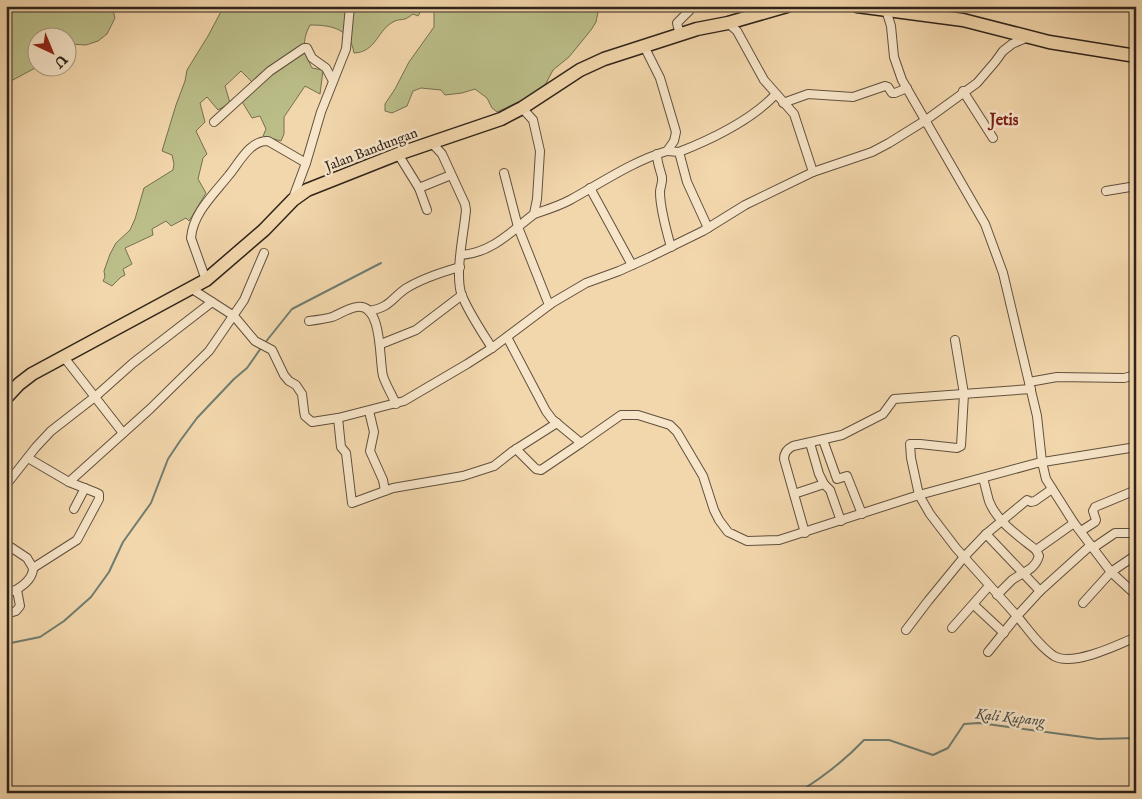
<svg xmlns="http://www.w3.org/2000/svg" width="1142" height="799" viewBox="0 0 1142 799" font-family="'IM FELL English',serif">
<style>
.green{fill:#bbbe89;stroke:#757052}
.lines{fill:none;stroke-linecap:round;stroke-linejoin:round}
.stream{stroke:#707d71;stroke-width:2}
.street-casing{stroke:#60503e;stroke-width:10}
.primary-casing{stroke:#2f231a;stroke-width:15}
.street{stroke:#f7e5c9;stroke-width:8}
.primary{stroke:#f3d7ac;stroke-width:12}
.labels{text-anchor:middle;stroke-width:5;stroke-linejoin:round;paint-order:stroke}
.street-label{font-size:14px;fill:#2f231a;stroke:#f7e5c9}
.water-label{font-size:15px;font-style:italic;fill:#4f5046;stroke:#f7e5c9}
.quarter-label{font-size:16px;font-weight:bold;fill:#7a1f14;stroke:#f7e5c9}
</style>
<rect width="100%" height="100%" fill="#f3d7ac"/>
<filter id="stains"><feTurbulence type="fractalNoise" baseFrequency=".004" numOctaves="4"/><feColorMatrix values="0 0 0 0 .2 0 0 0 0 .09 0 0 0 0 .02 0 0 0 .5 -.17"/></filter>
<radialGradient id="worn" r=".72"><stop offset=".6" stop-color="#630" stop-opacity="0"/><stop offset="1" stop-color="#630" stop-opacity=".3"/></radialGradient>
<!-- green -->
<g class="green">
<path d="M 6,6 L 112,6 L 115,18 L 107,34 L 98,41 L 86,45 L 68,44 L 68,38 L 38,38 L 37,67 L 11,81 L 6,80 Z"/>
<path d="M 224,6 L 594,6 L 598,12 L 596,22 L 591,30 L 569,57 L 553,70 L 544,87 L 527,98 L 497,112 L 492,108 L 487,98 L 475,89 L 462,93 L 445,95 L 441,90 L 421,88 L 413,91 L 407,106 L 392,113 L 385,111 L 385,104 L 395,89 L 409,62 L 434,27 L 434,9 L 424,6 L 418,16 L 413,14 C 403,22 403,18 395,21 C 377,29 377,52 354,53 C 350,29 333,25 310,25 C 301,42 304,52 312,68 L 323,70 L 320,94 L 305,86 L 284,117 L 284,134 L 281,141 L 263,136 L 266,129 L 260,116 L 252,118 L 241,100 L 252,82 L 241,71 L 225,86 L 230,103 L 218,110 L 207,97 L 200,103 L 205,122 L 196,131 L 207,154 L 203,158 L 198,179 L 206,193 L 189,221 L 186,218 L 171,226 L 166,221 L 152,229 L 153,235 L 125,248 L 132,264 L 123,269 L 125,275 L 121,277 L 112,286 L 103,281 L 105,277 L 104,271 L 110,254 L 116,243 L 130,230 L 135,219 L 144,188 L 173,170 L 174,164 L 172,155 L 162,151 L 176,105 L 185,81 L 187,70 L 208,36 Z"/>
</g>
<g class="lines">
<!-- stream -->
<g class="stream">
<path d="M 264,344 L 292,309 L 381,263"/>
<path d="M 6,644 L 40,637 L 64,621 L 91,597 L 109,572 L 123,542 L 151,503 L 168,459 L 180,441 L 197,418 L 234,379 L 247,368 L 261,348"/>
<path d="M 797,793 C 822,778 844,761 864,740 L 889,740 L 933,755 L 948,748 L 964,724 L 979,723 L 1098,739 L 1136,738"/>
</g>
<defs>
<g id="street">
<path d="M 886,10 L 891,26 L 894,57 L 902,80 L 985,224 L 1003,273 L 1037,416 L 1042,462 L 1046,479 L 1074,523 L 1111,572 L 1136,595"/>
<path d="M 680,35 L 677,23 L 690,10 L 689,6"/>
<path d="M 963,91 L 993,138"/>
<path d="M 783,103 L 808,94 L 853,97 L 885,86 L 888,87 L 892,93 L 895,93 L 907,88"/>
<path d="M 214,122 L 270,71 L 304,48 L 307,48 L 312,58 L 326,68 L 333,81"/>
<path d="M 431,142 L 442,154 L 465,204 L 466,210 C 464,233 455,271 461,293 C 467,310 482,332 492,348"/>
<path d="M 667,151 L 679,152 L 687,182 L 708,228"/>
<path d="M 679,152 C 712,139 751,120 775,95"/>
<path d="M 398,154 L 419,188"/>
<path d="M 657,154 C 657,163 660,169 662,177 C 663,183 660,187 660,192 C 660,206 667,233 671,247"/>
<path d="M 813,172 L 872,152 L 889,143 L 926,120 L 977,83 L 995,62 L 1003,51 L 1012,44 L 1028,37"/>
<path d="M 504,173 L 518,227 L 549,305"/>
<path d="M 590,188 L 632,265"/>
<path d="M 1106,191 L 1136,186"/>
<path d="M 293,198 L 306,163 L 321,112 L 346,49 L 350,6"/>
<path d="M 427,210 L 419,188 L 451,175"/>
<path d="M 534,214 C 546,210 559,206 570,200 C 601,183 633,161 667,151 L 674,141 L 676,132 L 660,78 L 644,46"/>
<path d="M 461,255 C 491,253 511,232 534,214 L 537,199 L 540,151 L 533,120 L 522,108"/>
<path d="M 206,280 L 191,238 C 193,213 214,194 229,175 C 239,163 250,140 268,141 L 306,163"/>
<path d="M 192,289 L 234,316 L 255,341 L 272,350 L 284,375 L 289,381 L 296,385 L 302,394 L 304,411 L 305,416 L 312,422 L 338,418 L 404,401 L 467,364 L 492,348 L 552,303 L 586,283 L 619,271 L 650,257 L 703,231 L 745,205 L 813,172 L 794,114 L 764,80 L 737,31 L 728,23"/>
<path d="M 369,311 C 390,307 390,300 405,289 C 421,279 442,272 460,267"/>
<path d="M 309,321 C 317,320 325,319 332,317 C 340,314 348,308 357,307 C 383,303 379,361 383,376 C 386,385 392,395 396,404"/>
<path d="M 507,337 L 546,411 L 552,419 L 581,443 L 621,415 L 638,415 L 670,425 L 677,432 L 703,476 L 714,510 L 719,520 L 728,532 L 747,541 L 779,540 L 919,495 L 1037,463 L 1136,447"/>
<path d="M 955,340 L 964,394 L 961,446 L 957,448 L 920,444 L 910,444 L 911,458 L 919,495 L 930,514 L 956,548 L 1017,616 L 1040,591 L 1091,545"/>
<path d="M 381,344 L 416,330 L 462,295"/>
<path d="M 63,356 L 123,433"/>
<path d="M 1029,382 L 1057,377 L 1124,378 L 1136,375"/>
<path d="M 369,411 L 374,432 L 370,451 L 383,480 L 385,491"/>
<path d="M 338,418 L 341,447 L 346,453 L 352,503 L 393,488 L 463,476 L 494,466 L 513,451 L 557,423"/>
<path d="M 823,440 L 837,479 L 847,476 L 862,514"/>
<path d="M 810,443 L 819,474 L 824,484"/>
<path d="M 516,449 L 536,469 L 541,470 L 581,443"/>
<path d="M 28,458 L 69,482 L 150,409 L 209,351 L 244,300 L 264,253"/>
<path d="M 983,478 C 985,485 987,494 989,501 C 997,522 1020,537 1036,550 L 1074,523"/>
<path d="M 6,485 L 36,447 L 51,431 L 96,396 L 133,363 L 212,302"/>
<path d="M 794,494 L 824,484 L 830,490 L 841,521"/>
<path d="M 74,509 L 85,488"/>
<path d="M 1081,531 L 1095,522 L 1096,520 L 1093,511 L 1095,507 L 1136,490"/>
<path d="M 805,533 L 784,459 C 784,453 787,449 793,446 L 842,435 L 883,414 L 894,399 L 1031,389"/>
<path d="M 986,534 L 1040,591"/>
<path d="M 6,544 L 27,558 L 33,568 C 33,579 23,586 14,591 L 6,589"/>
<path d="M 1093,548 L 1115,533 L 1129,533"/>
<path d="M 33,568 L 77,540 L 99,499 L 99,494 L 97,493 L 69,482"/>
<path d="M 997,595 C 1002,590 1007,585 1012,580 C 1023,572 1035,570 1039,556 L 1036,550"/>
<path d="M 1083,603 L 1111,572 L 1136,555"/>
<path d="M 974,605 L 1004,633"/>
<path d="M 6,614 L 16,611 L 20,606 L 17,590"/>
<path d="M 952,628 L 989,586"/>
<path d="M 906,630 L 928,601 L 964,557 L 986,534 L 1027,500 L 1031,502 L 1035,501 L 1052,489"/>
<path d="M 988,652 L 1017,616 C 1028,629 1039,646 1054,656 C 1072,667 1118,645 1136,637"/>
</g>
<g id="primary">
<path d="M 857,6 L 963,20 L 1049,42 L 1136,56"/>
<path d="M 6,398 L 19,384 L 32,374 L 206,280 L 264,230 L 293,200 L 307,190 L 398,154 L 501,119 L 522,108 L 580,70 L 604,59 L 697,29 L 728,23 L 787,6"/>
</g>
</defs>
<!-- street casing -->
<use href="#street" class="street-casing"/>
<!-- primary casing -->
<use href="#primary" class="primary-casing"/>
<!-- street -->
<use href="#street" class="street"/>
<!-- primary -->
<use href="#primary" class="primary"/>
</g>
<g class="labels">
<!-- street labels -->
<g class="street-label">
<text transform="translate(371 149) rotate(-21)" y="5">Jalan Bandungan</text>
</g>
<!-- water labels -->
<g class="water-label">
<text transform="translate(1010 717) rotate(6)" y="5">Kali Kupang</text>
</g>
<!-- quarter labels -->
<g class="quarter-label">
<text x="1004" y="125">Jetis</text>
</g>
</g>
<!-- margin -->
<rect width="1142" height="799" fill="none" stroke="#f3d7ac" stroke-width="25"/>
<rect x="8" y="8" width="1127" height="784" fill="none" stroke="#2f231a" stroke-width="2.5"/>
<rect x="12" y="12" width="1117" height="774" fill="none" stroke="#2f231a"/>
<!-- north arrow -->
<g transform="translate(52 52) rotate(136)"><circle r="24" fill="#f7e5c9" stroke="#a79783"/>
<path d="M0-4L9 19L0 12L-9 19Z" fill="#8f2418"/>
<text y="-8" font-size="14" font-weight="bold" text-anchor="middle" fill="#2f231a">U</text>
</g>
<rect width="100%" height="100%" filter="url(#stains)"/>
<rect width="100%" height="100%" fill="url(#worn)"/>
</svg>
